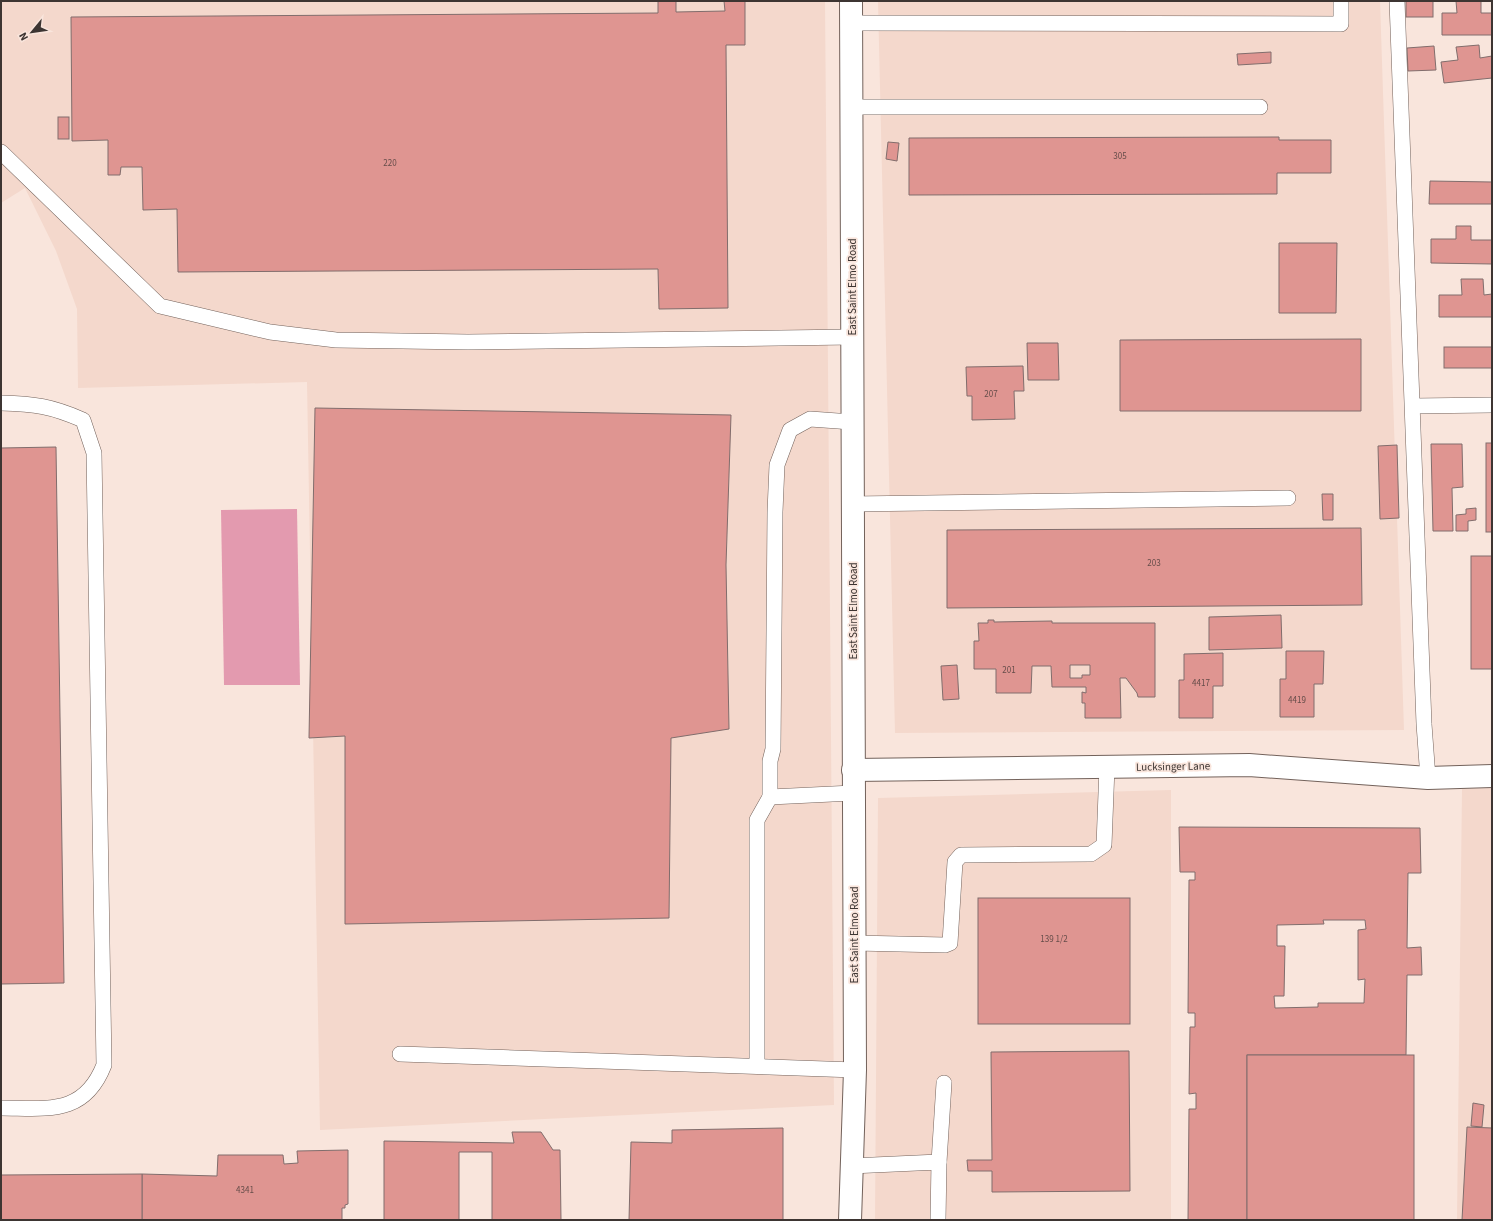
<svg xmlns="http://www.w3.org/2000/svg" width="1493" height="1221" viewBox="0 0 1493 1221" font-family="'Source Sans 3',sans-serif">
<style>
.built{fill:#f4d8cc}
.water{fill:#e39aaf}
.building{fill:#df9591;stroke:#816d6c;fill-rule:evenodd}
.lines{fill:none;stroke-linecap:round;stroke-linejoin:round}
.lane-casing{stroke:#73625b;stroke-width:16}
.street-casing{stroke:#73625b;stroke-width:24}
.lane{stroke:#fff;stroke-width:15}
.street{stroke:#fff;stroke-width:22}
.labels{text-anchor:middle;stroke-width:3.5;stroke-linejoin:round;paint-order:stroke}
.number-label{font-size:9px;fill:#664d4a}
.street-label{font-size:11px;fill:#3d3532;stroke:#f9e5dc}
</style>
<rect width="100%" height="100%" fill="#f9e5dc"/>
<!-- built -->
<g class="built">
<path d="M 1,1 L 825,1 L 834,1105 L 320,1130 L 307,382 L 78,388 L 77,309 L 56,251 L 25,188 L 1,203 Z"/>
<path d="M 878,1 L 1380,1 L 1404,730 L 895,733 Z"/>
<path d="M 1492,788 L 1492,1220 L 1457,1220 L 1462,789 Z"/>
<path d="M 1171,790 L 1171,1220 L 875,1220 L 878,798 Z"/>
</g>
<!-- water -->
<path class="water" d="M 297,509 L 300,685 L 224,685 L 221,510 Z"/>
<!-- building -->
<g class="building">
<path d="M 658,1 L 676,1 L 676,12 L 725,11 L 724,1 L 745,1 L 745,45 L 726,45 L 728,308 L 659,309 L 658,269 L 178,272 L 177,209 L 143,210 L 142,167 L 121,167 L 120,175 L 108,175 L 108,140 L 72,141 L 71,17 L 658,13 Z"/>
<rect x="1406" y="1" width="27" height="16"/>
<path d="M 1456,1 L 1481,1 L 1481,13 L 1492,13 L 1492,35 L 1442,35 L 1442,13 L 1457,13 Z"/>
<path d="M 1479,45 L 1480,58 L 1492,56 L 1492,78 L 1444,83 L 1441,62 L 1458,60 L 1456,47 Z"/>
<path d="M 1434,46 L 1436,70 L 1408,71 L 1407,48 Z"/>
<path d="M 1271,52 L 1271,63 L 1238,65 L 1237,54 Z"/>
<rect x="58" y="117" width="11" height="22"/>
<path d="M 1279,137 L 1279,140 L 1331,140 L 1331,173 L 1277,173 L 1277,194 L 909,195 L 909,138 Z"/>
<path d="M 888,142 L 899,143 L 897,161 L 886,159 Z"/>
<path d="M 1430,181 L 1492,182 L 1492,204 L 1429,204 Z"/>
<path d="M 1456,226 L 1471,226 L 1471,240 L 1492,240 L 1492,264 L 1431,263 L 1431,239 L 1456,239 Z"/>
<path d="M 1279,243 L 1337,243 L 1336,313 L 1279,313 Z"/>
<path d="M 1461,279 L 1483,279 L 1484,295 L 1492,294 L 1492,317 L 1439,317 L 1439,295 L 1462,295 Z"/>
<path d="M 1361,339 L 1361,411 L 1120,411 L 1120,340 Z"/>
<path d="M 1027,343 L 1058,343 L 1059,380 L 1028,380 Z"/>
<rect x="1444" y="347" width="48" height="21"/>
<path d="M 1023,366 L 1024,391 L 1014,391 L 1015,419 L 972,420 L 972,396 L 967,396 L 966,367 Z"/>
<path d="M 315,408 L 731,415 L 726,565 L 729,729 L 671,738 L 669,918 L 345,924 L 345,736 L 309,738 Z"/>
<rect x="1486" y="443" width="6" height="89"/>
<path d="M 1431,444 L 1462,444 L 1463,487 L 1452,488 L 1453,531 L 1433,531 Z"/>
<path d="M 1397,445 L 1399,518 L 1380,519 L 1378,446 Z"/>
<path d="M 56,447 L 64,983 L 1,984 L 1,448 Z"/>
<path d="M 1322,494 L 1333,494 L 1333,520 L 1323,520 Z"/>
<path d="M 1476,508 L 1476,520 L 1468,521 L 1468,531 L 1456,531 L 1456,515 L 1466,514 L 1466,509 Z"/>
<path d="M 1361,528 L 1362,605 L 947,608 L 947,530 Z"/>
<rect x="1471" y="556" width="21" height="113"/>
<path d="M 1281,615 L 1282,648 L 1209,650 L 1209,617 Z"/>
<path d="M 988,620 L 994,620 L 994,622 L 1052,621 L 1052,623 L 1155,623 L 1155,697 L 1138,697 L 1137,693 L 1126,678 L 1120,678 L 1121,718 L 1085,718 L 1085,703 L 1082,703 L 1082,692 L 1086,693 L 1086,687 L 1052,687 L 1051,666 L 1032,666 L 1031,693 L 996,693 L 996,669 L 974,669 L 974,641 L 979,641 L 978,623 L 988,623 ZM 1070,665 L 1090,665 L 1090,675 L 1082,675 L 1082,678 L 1070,678 Z"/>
<path d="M 1286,651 L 1324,651 L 1323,684 L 1314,684 L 1314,717 L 1280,717 L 1280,679 L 1286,679 Z"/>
<path d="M 1223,653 L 1223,686 L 1213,686 L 1213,718 L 1179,718 L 1179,680 L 1184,680 L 1184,654 Z"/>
<path d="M 957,665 L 959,699 L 943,700 L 941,666 Z"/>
<path d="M 1179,827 L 1420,828 L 1421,873 L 1408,873 L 1407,948 L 1421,947 L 1422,975 L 1407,975 L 1406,1055 L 1247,1055 L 1247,1220 L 1188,1220 L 1189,1109 L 1196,1109 L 1196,1093 L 1189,1094 L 1190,1027 L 1195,1027 L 1195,1013 L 1188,1013 L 1189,880 L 1195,880 L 1195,872 L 1180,872 ZM 1323,920 L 1365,920 L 1366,929 L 1358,930 L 1358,980 L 1365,979 L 1364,1003 L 1318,1003 L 1318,1007 L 1275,1008 L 1274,996 L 1284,996 L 1285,946 L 1277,946 L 1277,925 L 1324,924 Z"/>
<rect x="978" y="898" width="152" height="126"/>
<path d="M 1129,1051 L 1130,1191 L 992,1192 L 992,1171 L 968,1171 L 967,1160 L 992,1160 L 991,1052 Z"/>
<rect x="1247" y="1055" width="167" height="165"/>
<path d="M 1473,1103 L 1484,1105 L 1482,1127 L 1471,1126 Z"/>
<path d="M 1467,1127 L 1492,1128 L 1492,1220 L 1462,1220 Z"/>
<path d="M 783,1128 L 783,1220 L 629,1220 L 631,1142 L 672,1143 L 672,1130 Z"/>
<path d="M 512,1132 L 541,1132 L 553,1150 L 560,1150 L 561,1220 L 492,1220 L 492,1152 L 459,1152 L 459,1220 L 384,1220 L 384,1141 L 514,1143 Z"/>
<path d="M 348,1150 L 348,1204 L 345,1205 L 345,1208 L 342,1208 L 342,1220 L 142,1220 L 142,1174 L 217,1176 L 218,1155 L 283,1155 L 284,1164 L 298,1163 L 297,1151 Z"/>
<path d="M 142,1174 L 142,1220 L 1,1220 L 1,1175 Z"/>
</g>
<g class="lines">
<defs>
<g id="lane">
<path d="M 1397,1 L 1424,724 L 1428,778"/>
<path d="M 851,23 L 1341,24 L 1341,1"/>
<path d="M 852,107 L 1260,107"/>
<path d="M 1,152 L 160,306 L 270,332 L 336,340 L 468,342 L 852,337"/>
<path d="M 1,403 C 35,404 51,406 83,420 L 94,453 L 104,1065 C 84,1116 47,1108 1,1108"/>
<path d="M 1413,406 L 1492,405"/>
<path d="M 852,504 L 1288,498"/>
<path d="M 770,797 L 853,793"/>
<path d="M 854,943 L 945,945 L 950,943 L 955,862 L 961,855 L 1091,854 L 1104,845 L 1107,767"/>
<path d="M 400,1054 L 855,1070"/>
<path d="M 757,1066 L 757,820 L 770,797 L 770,761 L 773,749 L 775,512 L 777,465 L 790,430 L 810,419 L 852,422"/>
<path d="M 939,1162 L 944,1083"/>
<path d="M 851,1166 L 939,1162 L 938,1220"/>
</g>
<g id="street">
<path d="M 853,770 L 1249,765 L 1428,778 L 1492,776"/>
<path d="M 850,1220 L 855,1070 L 851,1"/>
</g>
</defs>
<!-- lane casing -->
<use href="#lane" class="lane-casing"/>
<!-- street casing -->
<use href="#street" class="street-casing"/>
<!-- lane -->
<use href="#lane" class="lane"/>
<!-- street -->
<use href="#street" class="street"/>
</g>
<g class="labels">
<!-- number labels -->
<g class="number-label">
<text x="1120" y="159">305</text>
<text x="390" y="166">220</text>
<text x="991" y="397">207</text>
<text x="1154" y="566">203</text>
<text x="1009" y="673">201</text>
<text x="1201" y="686">4417</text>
<text x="1297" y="703">4419</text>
<text x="1054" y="942">139 1/2</text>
<text x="245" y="1193">4341</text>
</g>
<!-- street labels -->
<g class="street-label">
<text transform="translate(852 287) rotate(-90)" y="4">East Saint Elmo Road</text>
<text transform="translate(853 611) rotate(-90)" y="4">East Saint Elmo Road</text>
<text transform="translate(1173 766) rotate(-1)" y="4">Lucksinger Lane</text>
<text transform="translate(854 935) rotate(-90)" y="4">East Saint Elmo Road</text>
</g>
</g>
<!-- border -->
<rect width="1493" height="1221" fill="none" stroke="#3d3532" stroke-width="4"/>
<!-- north arrow -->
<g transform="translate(32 32) rotate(241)" stroke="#f9e5dc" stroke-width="3" paint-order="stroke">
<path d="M0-3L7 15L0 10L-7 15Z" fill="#3d3532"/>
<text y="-6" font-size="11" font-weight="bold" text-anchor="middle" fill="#3d3532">N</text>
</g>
</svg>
